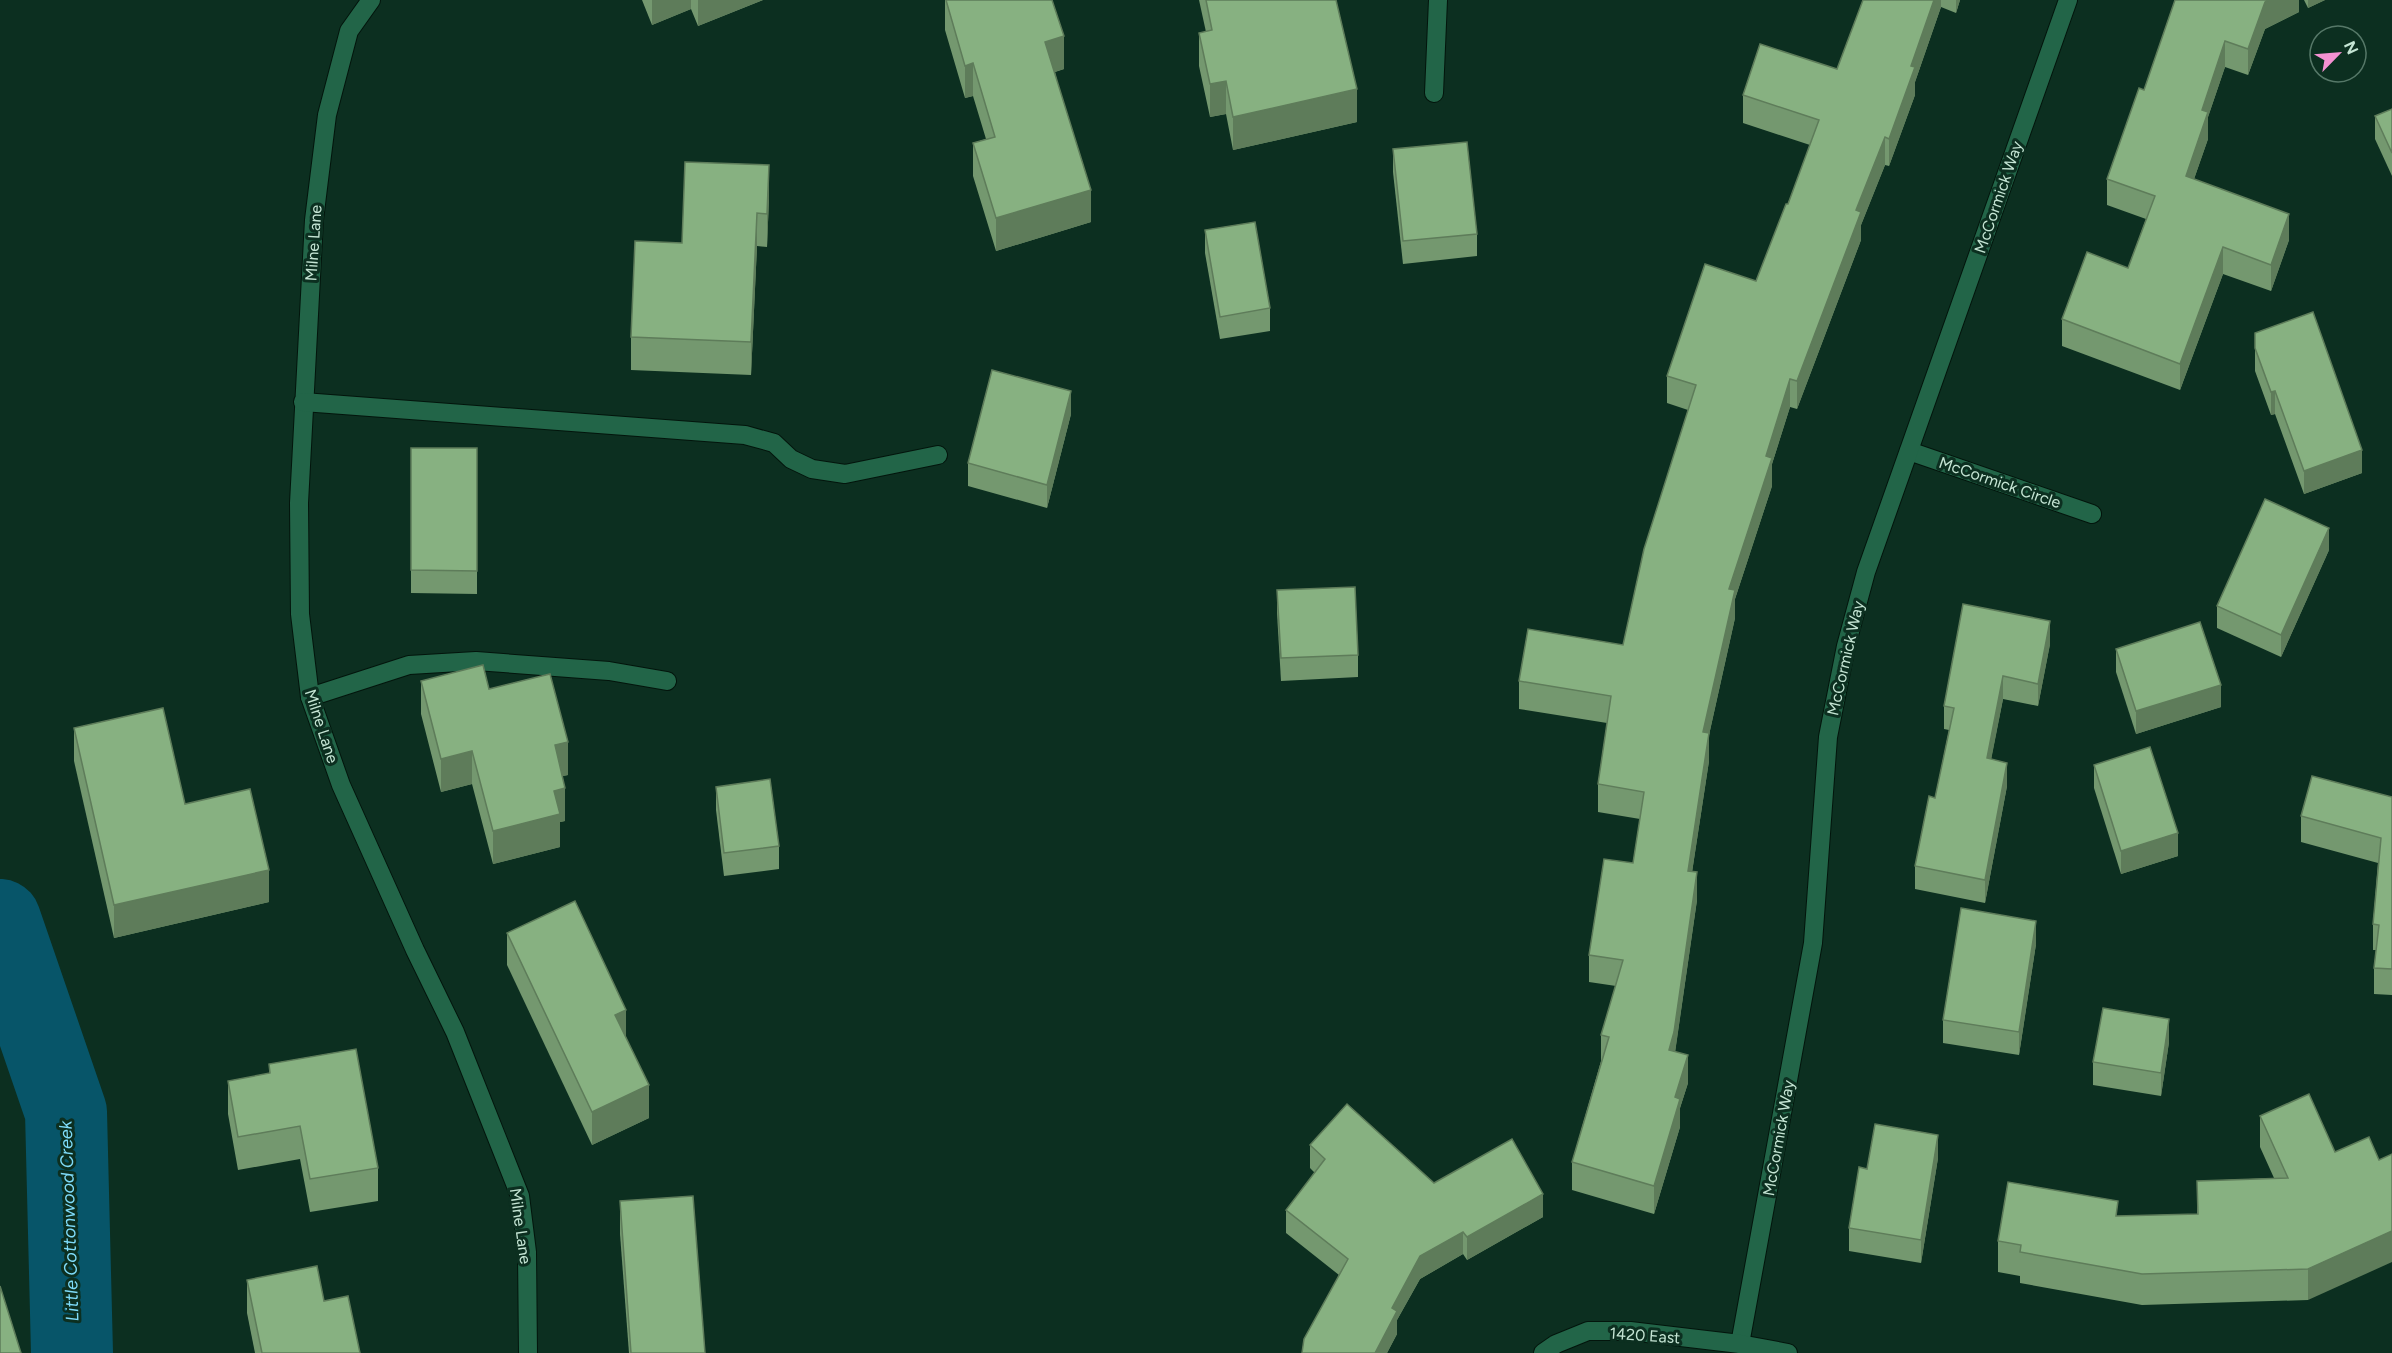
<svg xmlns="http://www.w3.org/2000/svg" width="2392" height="1353" viewBox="0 0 2392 1353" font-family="Figtree,sans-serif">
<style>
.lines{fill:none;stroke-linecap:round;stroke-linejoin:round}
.river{stroke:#075569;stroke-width:82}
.minor-casing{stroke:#03150c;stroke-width:20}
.minor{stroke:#226548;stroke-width:18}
.wall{fill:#74986f}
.shaded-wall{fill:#5e7c5a}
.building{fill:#87b181;stroke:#5e7c5a;stroke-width:1.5}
.labels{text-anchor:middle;stroke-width:6;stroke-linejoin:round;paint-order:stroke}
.street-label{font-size:16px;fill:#c5e5d4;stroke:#0c2f20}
.water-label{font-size:18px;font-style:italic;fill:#7edbf9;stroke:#0c2f20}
</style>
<rect width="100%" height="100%" fill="#0c2f20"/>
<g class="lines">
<!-- river -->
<path class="river" d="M 0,920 L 66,1112 L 72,1353"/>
<defs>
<g id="minor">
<path d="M 371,0 L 349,31 L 327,115 L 314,220 L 299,503 L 300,614 L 310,697 L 341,785 L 415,950 L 455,1032 L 520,1196 L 527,1252 L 528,1353"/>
<path d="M 1434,93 L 1438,0"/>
<path d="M 303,402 L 745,435 L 774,443 L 791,459 L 812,469 L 845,474 L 938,455"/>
<path d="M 1909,451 L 2092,514"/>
<path d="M 310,697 L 409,665 L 476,661 L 609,671 L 667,681"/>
<path d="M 1740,1344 L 1813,943 L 1828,737 L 1846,646 L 1866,572 L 2068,0"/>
<path d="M 1543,1353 L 1556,1344 L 1588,1331 L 1630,1331 L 1740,1344 L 1788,1353"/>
</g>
</defs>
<!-- minor casing -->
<use href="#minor" class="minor-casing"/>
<!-- minor -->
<use href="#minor" class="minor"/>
</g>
<!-- wall -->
<g class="wall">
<path d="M 642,0 L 763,0 L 698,26 L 691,9 L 652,25 Z"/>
<path d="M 945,0 L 1052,0 L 1064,69 L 1055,72 L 1091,222 L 996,251 L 973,176 L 973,143 L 986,139 L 973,96 L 965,98 L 945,30 Z"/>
<path d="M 1199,0 L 1336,0 L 1357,122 L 1233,150 L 1226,114 L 1210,117 L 1199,66 L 1199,33 L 1206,32 Z"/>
<path d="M 1863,0 L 1960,0 L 1956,13 L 1941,7 L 1915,82 L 1915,95 L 1889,166 L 1885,165 L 1861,225 L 1861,240 L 1797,409 L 1790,407 L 1772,464 L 1772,486 L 1735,599 L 1735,618 L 1709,735 L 1709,761 L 1692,872 L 1697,900 L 1675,1052 L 1688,1083 L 1680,1108 L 1680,1127 L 1654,1214 L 1572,1190 L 1572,1162 L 1601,1061 L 1601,1035 L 1616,986 L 1589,982 L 1589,955 L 1633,863 L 1640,819 L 1598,812 L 1598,784 L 1607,723 L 1519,709 L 1519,681 L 1623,645 L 1688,410 L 1667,403 L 1667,376 L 1756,281 L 1788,204 L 1810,145 L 1743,123 L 1743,95 L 1837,69 Z"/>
<path d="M 2175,0 L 2299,0 L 2299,12 L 2265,29 L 2248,75 L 2225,67 L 2208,117 L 2208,139 L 2194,179 L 2289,240 L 2271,291 L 2223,274 L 2180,390 L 2062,346 L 2062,319 L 2128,268 L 2146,219 L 2107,205 L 2107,179 L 2144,90 Z"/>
<path d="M 2304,0 L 2325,0 L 2308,8 Z"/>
<path d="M 2392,109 L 2392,176 L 2375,139 L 2375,116 Z"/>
<path d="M 1393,149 L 1477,234 L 1477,256 L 1403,264 L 1393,172 Z"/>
<path d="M 769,198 L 767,247 L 757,246 L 751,375 L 631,370 L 631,337 L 682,243 Z"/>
<path d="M 1205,230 L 1270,308 L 1270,331 L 1220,339 L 1205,253 Z"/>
<path d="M 2255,333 L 2362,473 L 2304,494 L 2275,414 L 2271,415 L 2255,371 Z"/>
<path d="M 1071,414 L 1047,508 L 968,486 L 968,463 Z"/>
<path d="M 411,448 L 477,448 L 477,594 L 411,593 Z"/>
<path d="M 2329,550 L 2281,657 L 2217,628 L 2217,606 Z"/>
<path d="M 1277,590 L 1358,655 L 1358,677 L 1281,681 L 1277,613 Z"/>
<path d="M 2050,644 L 2038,706 L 2003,699 L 1991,759 L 2007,786 L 1985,903 L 1915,889 L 1915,866 L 1935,798 L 1949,730 L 1944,729 L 1944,706 Z"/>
<path d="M 2116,649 L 2221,707 L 2136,734 L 2116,672 Z"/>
<path d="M 421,681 L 568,775 L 562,776 L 565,821 L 560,822 L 560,847 L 493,864 L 472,784 L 441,792 L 421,714 Z"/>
<path d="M 74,728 L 185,804 L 269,902 L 114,938 L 74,761 Z"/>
<path d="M 2094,765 L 2178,856 L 2121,874 L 2094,788 Z"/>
<path d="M 716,787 L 779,846 L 779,869 L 724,876 L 716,810 Z"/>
<path d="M 2392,797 L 2392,995 L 2374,994 L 2374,968 L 2376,950 L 2373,950 L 2373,924 L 2378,863 L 2301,842 L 2301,816 Z"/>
<path d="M 507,933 L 626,1037 L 649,1118 L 592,1145 L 507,965 Z"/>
<path d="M 2036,944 L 2019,1055 L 1943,1043 L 1943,1020 Z"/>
<path d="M 2169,1042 L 2161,1096 L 2093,1085 L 2093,1062 Z"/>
<path d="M 269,1064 L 378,1168 L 378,1201 L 310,1212 L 300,1159 L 238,1170 L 228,1114 L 228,1081 L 269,1074 Z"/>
<path d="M 2309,1094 L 2308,1300 L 2142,1305 L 2020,1283 L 2020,1276 L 1998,1272 L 1998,1241 L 2118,1216 L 2197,1214 L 2197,1181 L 2274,1178 L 2260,1147 L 2260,1116 Z"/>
<path d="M 1310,1145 L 1434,1183 L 1543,1217 L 1467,1260 L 1463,1254 L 1420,1279 L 1397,1320 L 1397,1334 L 1387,1353 L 1302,1353 L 1339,1275 L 1286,1233 L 1286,1210 L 1315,1173 L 1310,1168 Z"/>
<path d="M 1938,1158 L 1921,1263 L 1849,1251 L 1849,1228 L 1867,1169 Z"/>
<path d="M 620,1201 L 705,1353 L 629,1353 L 620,1234 Z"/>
<path d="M 247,1280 L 324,1301 L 360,1353 L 255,1353 L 247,1313 Z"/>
</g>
<!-- shaded-wall -->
<g class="shaded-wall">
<path d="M 652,0 L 691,0 L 691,9 L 652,25 Z"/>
<path d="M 698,0 L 763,0 L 698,26 Z"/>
<path d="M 1934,0 L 1941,0 L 1941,7 L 1915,82 L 1915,95 L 1889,166 L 1889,139 L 1911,66 Z"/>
<path d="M 1956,0 L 1960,0 L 1956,13 Z"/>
<path d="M 2269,0 L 2299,0 L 2299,12 L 2265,29 L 2248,75 L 2248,49 L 2265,2 Z"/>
<path d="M 2308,0 L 2325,0 L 2308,8 Z"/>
<path d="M 1064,36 L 1064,69 L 1045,75 L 1045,42 Z"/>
<path d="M 2225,41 L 2225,67 L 2208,117 L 2208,139 L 2186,202 L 2186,176 L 2202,110 Z"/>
<path d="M 973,63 L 973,96 L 965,98 L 965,66 Z"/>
<path d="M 1226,81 L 1226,114 L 1210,117 L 1210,84 Z"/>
<path d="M 1357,89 L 1357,122 L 1233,150 L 1233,117 Z"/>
<path d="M 1885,137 L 1885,165 L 1861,225 L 1861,240 L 1797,409 L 1797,381 L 1856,210 Z"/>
<path d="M 769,165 L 769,198 L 767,247 L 767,214 Z"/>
<path d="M 1091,190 L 1091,222 L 996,251 L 996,218 Z"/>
<path d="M 757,213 L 757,246 L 751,375 L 751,342 Z"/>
<path d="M 2289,214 L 2289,240 L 2271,291 L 2271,265 Z"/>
<path d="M 2223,247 L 2223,274 L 2180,390 L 2180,364 Z"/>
<path d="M 1790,379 L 1790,407 L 1772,464 L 1772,486 L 1735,599 L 1735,618 L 1709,735 L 1709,761 L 1688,899 L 1688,871 L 1703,732 L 1729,589 L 1766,456 Z"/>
<path d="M 1071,391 L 1071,414 L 1047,508 L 1047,485 Z"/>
<path d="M 2275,391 L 2275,414 L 2271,415 L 2271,392 Z"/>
<path d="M 2362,450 L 2362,473 L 2304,494 L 2304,471 Z"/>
<path d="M 2329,528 L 2329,550 L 2281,657 L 2281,635 Z"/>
<path d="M 2050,621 L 2050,644 L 2038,706 L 2038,684 Z"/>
<path d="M 2003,676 L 2003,699 L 1987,781 L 1987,758 Z"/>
<path d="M 2221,685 L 2221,707 L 2136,734 L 2136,711 Z"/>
<path d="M 568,742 L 568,775 L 555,778 L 555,745 Z"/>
<path d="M 472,751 L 472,784 L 441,792 L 441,759 Z"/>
<path d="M 2007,763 L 2007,786 L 1985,903 L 1985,880 Z"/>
<path d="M 565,788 L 565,821 L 560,822 L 560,847 L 493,864 L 493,831 L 554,791 Z"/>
<path d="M 2178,833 L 2178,856 L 2121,874 L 2121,851 Z"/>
<path d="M 269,870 L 269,902 L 114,938 L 114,905 Z"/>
<path d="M 1697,872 L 1697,900 L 1674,1060 L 1669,1050 Z"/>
<path d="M 2036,921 L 2036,944 L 2019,1055 L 2019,1032 Z"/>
<path d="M 626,1010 L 626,1042 L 615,1015 Z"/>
<path d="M 2169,1019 L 2169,1042 L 2161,1096 L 2161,1073 Z"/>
<path d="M 1688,1055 L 1688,1083 L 1680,1108 L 1680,1127 L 1654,1214 L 1654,1186 L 1675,1097 Z"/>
<path d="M 649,1085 L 649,1118 L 592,1145 L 592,1112 Z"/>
<path d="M 1938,1135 L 1938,1158 L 1921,1263 L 1921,1240 Z"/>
<path d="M 1543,1194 L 1543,1217 L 1467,1260 L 1467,1237 Z"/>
<path d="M 2392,1231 L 2392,1262 L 2308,1300 L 2308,1269 Z"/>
<path d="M 1463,1232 L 1463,1254 L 1420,1279 L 1397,1320 L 1397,1334 L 1387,1353 L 1375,1353 L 1392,1308 L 1420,1256 Z"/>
</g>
<!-- building -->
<g class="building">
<path d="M 946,0 L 1052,0 L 1064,36 L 1045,42 L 1091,190 L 996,218 L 973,143 L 995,137 L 973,63 L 965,66 Z"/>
<path d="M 1206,0 L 1336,0 L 1357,89 L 1233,117 L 1226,81 L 1210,84 L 1199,33 L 1212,30 Z"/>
<path d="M 1863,0 L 1934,0 L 1911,66 L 1915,67 L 1889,139 L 1885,137 L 1856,210 L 1861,212 L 1797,381 L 1790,379 L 1766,456 L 1772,458 L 1729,589 L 1735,590 L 1703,732 L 1709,733 L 1688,871 L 1697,872 L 1674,1032 L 1669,1050 L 1688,1055 L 1675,1097 L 1680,1099 L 1654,1186 L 1572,1162 L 1609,1037 L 1601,1035 L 1623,960 L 1589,955 L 1604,859 L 1633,863 L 1644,792 L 1598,784 L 1611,696 L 1519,681 L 1528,629 L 1623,645 L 1644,549 L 1696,385 L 1667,376 L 1705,264 L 1756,281 L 1786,204 L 1788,204 L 1819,120 L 1743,95 L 1760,44 L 1837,69 Z"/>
<path d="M 2175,0 L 2269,0 L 2265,2 L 2248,49 L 2225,41 L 2202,110 L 2208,112 L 2186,176 L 2289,214 L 2271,265 L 2223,247 L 2180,364 L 2062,319 L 2087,252 L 2128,268 L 2155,196 L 2107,179 L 2139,88 L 2144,90 Z"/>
<path d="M 2392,109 L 2392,153 L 2375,116 Z"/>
<path d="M 1467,142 L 1477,234 L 1403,241 L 1393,149 Z"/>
<path d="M 685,162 L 769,165 L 767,214 L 757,213 L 751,342 L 631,337 L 635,241 L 682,243 Z"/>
<path d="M 1255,222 L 1270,308 L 1220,317 L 1205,230 Z"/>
<path d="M 2313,312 L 2362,450 L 2304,471 L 2275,391 L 2271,392 L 2255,348 L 2255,333 Z"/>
<path d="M 992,370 L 1071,391 L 1047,485 L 968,463 Z"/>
<path d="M 411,448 L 477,448 L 477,571 L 411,570 Z"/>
<path d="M 2265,499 L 2329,528 L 2281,635 L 2217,606 Z"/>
<path d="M 1355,587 L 1358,655 L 1281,658 L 1277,590 Z"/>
<path d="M 1963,604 L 2050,621 L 2038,684 L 2003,676 L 1987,758 L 2007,763 L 1985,880 L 1915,866 L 1929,796 L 1935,798 L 1954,708 L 1944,706 Z"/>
<path d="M 2200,622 L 2221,685 L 2136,711 L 2116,649 Z"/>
<path d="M 483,665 L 489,689 L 550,674 L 568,742 L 555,745 L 565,788 L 554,791 L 560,814 L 493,831 L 472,751 L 441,759 L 421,681 Z"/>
<path d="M 163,708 L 185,804 L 250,789 L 269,870 L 114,905 L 74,728 Z"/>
<path d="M 2150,747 L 2178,833 L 2121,851 L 2094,765 Z"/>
<path d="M 2312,776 L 2392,797 L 2392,969 L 2374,968 L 2379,925 L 2373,924 L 2381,838 L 2301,816 Z"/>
<path d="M 770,779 L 779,846 L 724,853 L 716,787 Z"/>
<path d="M 575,901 L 626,1010 L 615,1015 L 649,1085 L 592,1112 L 507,933 Z"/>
<path d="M 1961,908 L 2036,921 L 2019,1032 L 1943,1020 Z"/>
<path d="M 2103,1008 L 2169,1019 L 2161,1073 L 2093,1062 Z"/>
<path d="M 356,1049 L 378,1168 L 310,1179 L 300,1126 L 238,1137 L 228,1081 L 270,1073 L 269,1064 Z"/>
<path d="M 2309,1094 L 2335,1152 L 2369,1137 L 2379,1160 L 2392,1154 L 2392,1231 L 2308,1269 L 2142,1274 L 2020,1252 L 2021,1245 L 1998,1241 L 2008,1182 L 2118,1201 L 2116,1216 L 2198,1214 L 2197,1181 L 2288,1178 L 2260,1116 Z"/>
<path d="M 1347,1104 L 1434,1183 L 1512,1139 L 1543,1194 L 1467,1237 L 1463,1232 L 1420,1256 L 1392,1308 L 1397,1311 L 1375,1353 L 1302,1353 L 1304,1339 L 1348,1259 L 1286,1210 L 1325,1159 L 1310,1145 Z"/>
<path d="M 1875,1124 L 1938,1135 L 1921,1240 L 1849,1228 L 1859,1167 L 1867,1169 Z"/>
<path d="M 693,1196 L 705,1353 L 631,1353 L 620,1201 Z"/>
<path d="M 317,1266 L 324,1301 L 348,1296 L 360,1353 L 262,1353 L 247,1280 Z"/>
<path d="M 0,1286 L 21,1353 L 0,1353 Z"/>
</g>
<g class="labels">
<!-- street labels -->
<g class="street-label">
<text transform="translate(1998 197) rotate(-71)" y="6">McCormick Way</text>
<text transform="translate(313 243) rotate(-86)" y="6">Milne Lane</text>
<text transform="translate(2000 482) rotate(19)" y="6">McCormick Circle</text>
<text transform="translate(1845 658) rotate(-77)" y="6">McCormick Way</text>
<text transform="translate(322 726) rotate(72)" y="6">Milne Lane</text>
<text transform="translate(1778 1138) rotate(-80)" y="6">McCormick Way</text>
<text transform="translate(521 1226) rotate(82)" y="6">Milne Lane</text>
<text transform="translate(1645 1335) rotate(4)" y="6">1420 East</text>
</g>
<!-- water labels -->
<g class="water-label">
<text transform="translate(69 1221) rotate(-92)" y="6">Little Cottonwood Creek</text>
</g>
</g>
<!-- north arrow -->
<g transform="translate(2338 54) rotate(65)"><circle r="28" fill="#0c2f20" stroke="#567868" stroke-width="1.5"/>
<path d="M0-4.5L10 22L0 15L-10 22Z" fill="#f591d2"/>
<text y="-9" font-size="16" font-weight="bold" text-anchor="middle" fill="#c5e5d4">N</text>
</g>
</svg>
